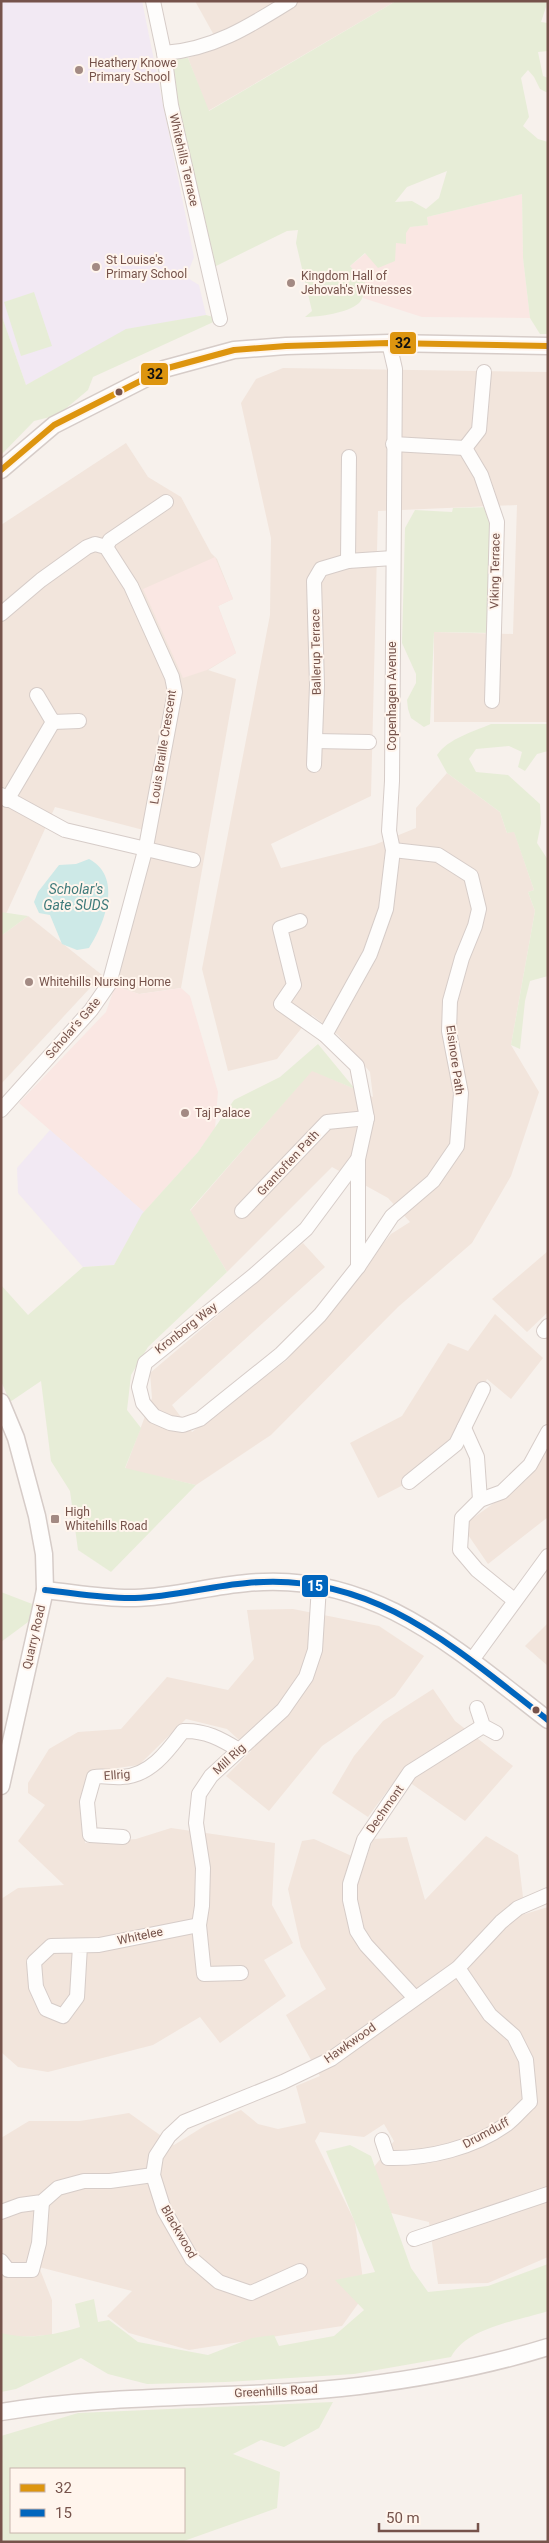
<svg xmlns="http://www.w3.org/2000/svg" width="549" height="2543" viewBox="0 0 549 2543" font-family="Roboto,sans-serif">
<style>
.residential{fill:#f2e5dc}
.commercial{fill:#fae7e3}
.education{fill:#f2e9f3}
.green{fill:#e7edd7;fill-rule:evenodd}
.water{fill:#cde9e7}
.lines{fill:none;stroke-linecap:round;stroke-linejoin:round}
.minor-casing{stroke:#d6ccc8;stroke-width:16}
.tertiary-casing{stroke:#d6ccc8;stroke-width:19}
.minor{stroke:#fefdfc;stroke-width:14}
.tertiary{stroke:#fefdfc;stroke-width:16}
.bus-1-casing{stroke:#fff5ed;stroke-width:10}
.bus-2-casing{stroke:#fff5ed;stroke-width:10}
.bus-1{stroke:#dd950f;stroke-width:6}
.bus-2{stroke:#0065bd;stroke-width:6}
.poi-dot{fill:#a38a83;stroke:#fff5ed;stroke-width:2}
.bus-dot{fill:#76534b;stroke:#fff5ed;stroke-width:2}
.labels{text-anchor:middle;stroke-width:4;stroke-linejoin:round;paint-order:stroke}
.poi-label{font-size:12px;fill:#76534b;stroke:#fff5ed;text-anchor:start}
.street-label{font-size:12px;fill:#76534b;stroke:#fff5ed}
.water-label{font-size:14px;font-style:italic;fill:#3f7b7b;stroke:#fff5ed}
.line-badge{stroke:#fff5ed;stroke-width:2}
.badge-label{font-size:14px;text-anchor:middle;font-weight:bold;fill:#fff}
.pale-badge-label{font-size:14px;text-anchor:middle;font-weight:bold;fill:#111}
</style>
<rect width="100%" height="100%" fill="#f7f1ec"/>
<!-- residential -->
<g class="residential">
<path d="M 195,1 L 396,1 L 208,111 L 188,58 L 220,46 Z"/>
<path d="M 283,368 L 548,372 L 548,722 L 434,722 L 434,632 L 513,634 L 517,505 L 378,511 L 371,796 L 271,844 L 281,868 L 374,845 L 416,828 L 416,808 L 447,773 L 500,812 L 507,833 L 514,831 L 534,890 L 528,892 L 535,911 L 511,1045 L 539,1092 L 511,1176 L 472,1243 L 398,1307 L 271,1435 L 196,1485 L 125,1469 L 152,1398 L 150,1373 L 303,1243 L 325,1267 L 172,1405 L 192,1432 L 287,1360 L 391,1234 L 410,1222 L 388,1198 L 332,1167 L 227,1272 L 190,1211 L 312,1070 L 373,1097 L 370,1072 L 338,1035 L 312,1015 L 277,1059 L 228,1071 L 202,969 L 270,615 L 271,538 L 241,403 L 256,379 Z"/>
<path d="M 126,443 L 148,477 L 181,497 L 211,553 L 217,559 L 233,599 L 218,606 L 236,653 L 208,670 L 236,679 L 181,988 L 139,994 L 115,986 L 155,833 L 55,807 L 6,914 L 1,912 L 1,525 Z"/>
<path d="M 28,916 L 102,975 L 1,1084 L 1,936 Z"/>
<path d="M 548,1251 L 548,1312 L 527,1332 L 492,1299 Z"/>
<path d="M 495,1314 L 543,1358 L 511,1399 L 487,1379 L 456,1444 L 409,1482 L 378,1498 L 350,1443 L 402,1416 L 448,1343 L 468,1351 Z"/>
<path d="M 548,1436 L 548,1517 L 488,1564 L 462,1526 L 526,1480 Z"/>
<path d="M 293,1609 L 379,1626 L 424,1656 L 395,1696 L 322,1746 L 269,1811 L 226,1776 L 251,1751 L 227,1729 L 186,1719 L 139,1765 L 88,1772 L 85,1843 L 136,1839 L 171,1828 L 275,1843 L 272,1905 L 293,1943 L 264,1960 L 286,1996 L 220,2043 L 200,2017 L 153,2045 L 48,2072 L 18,2067 L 1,2052 L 1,1899 L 18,1888 L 64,1885 L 18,1841 L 45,1805 L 28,1793 L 28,1783 L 49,1749 L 78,1732 L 121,1729 L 167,1677 L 228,1690 L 254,1659 L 247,1610 Z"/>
<path d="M 548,1623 L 548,1666 L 525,1646 Z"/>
<path d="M 433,1689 L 455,1721 L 513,1766 L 465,1821 L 399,1775 L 368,1817 L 332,1793 L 354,1756 L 383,1721 Z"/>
<path d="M 486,1836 L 518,1855 L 525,1914 L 548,1907 L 548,2257 L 488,2283 L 438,2284 L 429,2222 L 391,2213 L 374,2167 L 394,2141 L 384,2124 L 364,2137 L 320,2132 L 315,2141 L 355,2222 L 365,2294 L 342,2326 L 189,2350 L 129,2333 L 107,2316 L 132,2291 L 39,2267 L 52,2300 L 52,2335 L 1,2338 L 1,2138 L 29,2121 L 80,2121 L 129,2113 L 174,2145 L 206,2125 L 241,2110 L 258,2124 L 278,2129 L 306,2123 L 296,2086 L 320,2076 L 286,2015 L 326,1989 L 301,1947 L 288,1889 L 302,1841 L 314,1839 L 365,1862 L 373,1839 L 407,1837 L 425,1900 Z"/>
</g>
<!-- commercial -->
<g class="commercial">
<path d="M 522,194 L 523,258 L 530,318 L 422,317 L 363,298 L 365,284 L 350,266 L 366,253 L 396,243 L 409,227 L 428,225 L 427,217 Z"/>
<path d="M 215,557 L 233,599 L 218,606 L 236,653 L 207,670 L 183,678 L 143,589 Z"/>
<path d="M 115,986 L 139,994 L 181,988 L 190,996 L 218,1092 L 215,1128 L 198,1152 L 144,1212 L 19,1103 L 106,1012 Z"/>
</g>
<!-- education -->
<g class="education">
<path d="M 1,1 L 142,1 L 194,257 L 186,277 L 199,285 L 206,315 L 126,330 L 26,385 L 1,314 Z"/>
<path d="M 50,1130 L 144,1212 L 114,1265 L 83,1267 L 18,1193 L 17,1168 Z"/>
</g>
<!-- green -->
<g class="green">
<path d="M 396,1 L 548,1 L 541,22 L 548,23 L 548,51 L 538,52 L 543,76 L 548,78 L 548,93 L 540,89 L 534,77 L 528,70 L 521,78 L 529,117 L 523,126 L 538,139 L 548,142 L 548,334 L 540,334 L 530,318 L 523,258 L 522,194 L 427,217 L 428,225 L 410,227 L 406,233 L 406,244 L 396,243 L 395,261 L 378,268 L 365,253 L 350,266 L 366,284 C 364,291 364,298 359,303 C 348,313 319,317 305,317 L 312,311 L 296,243 L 298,230 L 287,231 L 214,267 L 176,110 L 170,59 L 188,58 L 209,111 ZM 447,171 L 439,198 L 426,209 L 412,201 L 395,202 L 407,187 Z"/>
<path d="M 34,292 L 52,346 L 21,356 L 4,302 Z"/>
<path d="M 1,314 L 26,385 L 126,329 L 206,315 L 220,319 L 93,377 L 88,390 L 58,415 L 34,421 L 1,455 Z"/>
<path d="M 492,507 L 494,633 L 434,632 L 430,724 L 424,727 L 411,718 L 408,709 L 407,700 L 416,683 L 416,674 L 402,643 L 405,528 L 415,510 L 452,512 L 453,508 Z"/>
<path d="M 491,724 L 548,724 L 548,751 L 537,754 L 525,771 L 518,767 L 522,752 L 509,746 L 476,749 L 469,759 L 476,772 L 508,775 L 540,804 L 541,823 L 537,843 L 548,860 L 548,976 L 530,981 L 525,1001 L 520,1049 L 511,1045 L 535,911 L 528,892 L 534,890 L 514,832 L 507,833 L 500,812 L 447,773 L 437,755 C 449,738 473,732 491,724 Z"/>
<path d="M 1,912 L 28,916 L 1,936 Z"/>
<path d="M 318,1044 L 355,1089 L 312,1071 L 190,1210 L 227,1272 L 148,1347 L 131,1375 L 127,1410 L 141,1428 L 125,1468 L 196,1485 L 111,1572 L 78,1550 L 70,1491 L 51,1461 L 41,1381 L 10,1402 L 1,1381 L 1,1285 L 28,1315 L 83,1267 L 114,1265 L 142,1214 L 198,1152 L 234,1100 L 280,1077 Z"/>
<path d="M 1,1592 L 40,1607 L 28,1622 L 1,1642 Z"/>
<path d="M 350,2145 L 371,2156 L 411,2268 L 428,2292 L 488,2286 L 548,2264 L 548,2311 C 518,2321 467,2327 451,2357 L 354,2374 L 226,2382 L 147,2384 L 108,2374 L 81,2358 L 16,2389 L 1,2392 L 1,2333 C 29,2340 54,2335 80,2327 L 75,2304 L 94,2299 L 98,2322 L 109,2320 L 138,2342 L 208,2355 L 252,2338 L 274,2335 L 279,2346 L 334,2336 L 364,2310 L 335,2280 L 375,2272 L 326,2151 Z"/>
<path d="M 333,2402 L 319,2428 L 284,2447 L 261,2440 L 233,2454 L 280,2472 L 277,2508 L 181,2542 L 1,2542 L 1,2436 L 78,2413 ZM 11,2469 L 184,2469 L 184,2532 L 11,2532 Z"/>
</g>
<!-- water -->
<path class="water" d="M 89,859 C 123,877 105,923 89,948 L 77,950 L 62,944 L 50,915 L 39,913 L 34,902 L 38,892 L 59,865 L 76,864 Z"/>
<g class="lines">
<defs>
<g id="minor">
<path d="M 153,1 L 164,53 L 171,105 L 220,319"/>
<path d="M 164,53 C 212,50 250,26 290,1"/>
<path d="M 393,444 L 465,448 L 479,430 L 484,372"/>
<path d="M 465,448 L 481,475 L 497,522 L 492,701"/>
<path d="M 349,457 L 348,561 L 393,558"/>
<path d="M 106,547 L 110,540 L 166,502"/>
<path d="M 1,614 L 41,580 L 87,547 L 95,544 L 106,547 L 131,586 L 172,677 L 175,692 L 146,847 L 109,984 L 91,1010 L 1,1110"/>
<path d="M 37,695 L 53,722 L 79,721"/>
<path d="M 315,741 L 369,742"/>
<path d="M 314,765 L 317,685 L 314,581 L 321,569 L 348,561"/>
<path d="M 1,795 L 65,830 L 193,860"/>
<path d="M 7,800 L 53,722"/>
<path d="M 300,921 L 280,928 L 294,985 L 281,1004 L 325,1035 L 357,1066 L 367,1118 L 358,1159 L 306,1229 L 253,1276 L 145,1363 L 139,1387 L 143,1403 L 154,1416 L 170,1423 L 183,1425 L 200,1419 L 281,1354 L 320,1315 L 358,1267 L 392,1216 L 433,1181 L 457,1146 L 461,1093 L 449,1031 L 450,1001 L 462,958 L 475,926 L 479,909 L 471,876 L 438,855 L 393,850"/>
<path d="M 325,1035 L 370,954 L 386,909 L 393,850 L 389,831 L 392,781 L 395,369 L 389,343"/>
<path d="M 242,1211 L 327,1122 L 367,1118"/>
<path d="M 358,1267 L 358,1159"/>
<path d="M 544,1331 L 548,1326"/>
<path d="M 464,1428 L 477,1457 L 480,1500"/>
<path d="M 409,1482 L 456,1444 L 483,1389"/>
<path d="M 514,1600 L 477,1570 L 460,1550 L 462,1518 L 480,1500 L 502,1492 L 530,1465 L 548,1432"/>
<path d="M 472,1660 L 548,1556"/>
<path d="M 477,1708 L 483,1726 L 496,1733"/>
<path d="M 123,1837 L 90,1835 L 87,1802 L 94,1777 C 103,1775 112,1778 122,1777 C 150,1776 168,1751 183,1731 C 205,1730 221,1739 239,1750"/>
<path d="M 80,1946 L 77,1997 L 63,2016 L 46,2009 L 36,1987 L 34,1962 L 51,1946 L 99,1945 L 199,1925"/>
<path d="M 241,1973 L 204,1974 L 199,1925 L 202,1906 L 203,1868 L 196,1823 L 199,1794 L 211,1776 L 283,1710 L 306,1677 L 315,1650 L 319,1586"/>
<path d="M 415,1998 L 366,1945 L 357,1931 L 350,1900 L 350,1884 L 364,1840 L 410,1772 L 483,1726"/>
<path d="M 382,2140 L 388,2158 C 428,2159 474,2148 507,2124 C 515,2118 522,2109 530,2102 L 526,2060 L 514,2036 L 490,2015 L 458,1968"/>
<path d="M 1,2212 L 20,2205 L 42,2202 L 58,2188 L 84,2181 L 110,2181 L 153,2175"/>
<path d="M 414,2239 L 548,2194"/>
<path d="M 1,2261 L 8,2270 L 32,2270 L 39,2243 L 42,2202"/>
<path d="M 300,2271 L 251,2293 L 219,2282 L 192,2259 L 164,2210 L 153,2175 L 156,2156 L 169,2136 L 184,2122 L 283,2082 L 331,2059 L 458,1968 L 501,1922 L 518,1908 L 548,1895"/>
</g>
<g id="tertiary">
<path d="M 1,470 L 54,425 L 164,369 L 234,350 L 286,346 L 389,343 L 548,346"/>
<path d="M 1,1402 L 16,1438 L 37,1516 L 44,1554 L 45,1590 L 1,1786"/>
<path d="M 45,1590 C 74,1593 106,1599 135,1598 C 173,1597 210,1586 247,1583 C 373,1570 457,1650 548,1720"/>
<path d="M 1,2412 C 120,2392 240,2400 359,2386 C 423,2378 487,2366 548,2347"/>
</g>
</defs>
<!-- minor casing -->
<use href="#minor" class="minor-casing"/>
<!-- tertiary casing -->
<use href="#tertiary" class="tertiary-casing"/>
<!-- minor -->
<use href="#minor" class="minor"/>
<!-- tertiary -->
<use href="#tertiary" class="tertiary"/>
<defs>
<path id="bus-1" d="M 1,470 L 54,425 L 164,369 L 234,350 L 286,346 L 389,343 L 548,346"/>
<path id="bus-2" d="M 45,1590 C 74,1593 106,1599 135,1598 C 173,1597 210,1586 247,1583 C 373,1570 457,1650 548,1720"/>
</defs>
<!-- bus-1 casing -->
<use href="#bus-1" class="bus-1-casing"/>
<!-- bus-2 casing -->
<use href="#bus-2" class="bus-2-casing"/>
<!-- bus-1 -->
<use href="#bus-1" class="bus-1"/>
<!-- bus-2 -->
<use href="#bus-2" class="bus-2"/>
</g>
<!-- markers -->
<g class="poi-dot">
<circle cx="79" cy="70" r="5"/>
<circle cx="96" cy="267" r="5"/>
<circle cx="291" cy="283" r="5"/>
<circle cx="29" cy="982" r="5"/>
<circle cx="185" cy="1113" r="5"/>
<rect x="50" y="1514" width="10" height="10" rx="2.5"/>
</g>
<g class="bus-dot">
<circle cx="119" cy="392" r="4.5"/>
<circle cx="536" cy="1710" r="4.5"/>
</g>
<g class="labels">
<!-- poi labels -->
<g class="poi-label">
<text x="89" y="67">Heathery Knowe<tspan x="89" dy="14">Primary School</tspan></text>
<text x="106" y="264">St Louise's<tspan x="106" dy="14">Primary School</tspan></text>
<text x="301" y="280">Kingdom Hall of<tspan x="301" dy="14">Jehovah's Witnesses</tspan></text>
<text x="39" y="986">Whitehills Nursing Home</text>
<text x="195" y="1117">Taj Palace</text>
<text x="65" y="1516">High<tspan x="65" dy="14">Whitehills Road</tspan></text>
</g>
<!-- street labels -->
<g class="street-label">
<text transform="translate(184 160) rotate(77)" y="4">Whitehills Terrace</text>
<text transform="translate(495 571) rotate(-89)" y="4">Viking Terrace</text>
<text transform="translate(316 652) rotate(-91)" y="4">Ballerup Terrace</text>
<text transform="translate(392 696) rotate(-90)" y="4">Copenhagen Avenue</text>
<text transform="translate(163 747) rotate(-81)" y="4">Louis Braille Crescent</text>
<text transform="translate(73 1028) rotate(-49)" y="4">Scholar's Gate</text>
<text transform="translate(455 1060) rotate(82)" y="4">Elsinore Path</text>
<text transform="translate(288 1163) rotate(-47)" y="4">Grantoften Path</text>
<text transform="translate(186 1328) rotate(-38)" y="4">Kronborg Way</text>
<text transform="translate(34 1637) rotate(-77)" y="4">Quarry Road</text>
<text transform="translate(229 1759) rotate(-43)" y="4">Mill Rig</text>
<text transform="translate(117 1775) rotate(-4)" y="4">Ellrig</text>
<text transform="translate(385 1809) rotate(-55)" y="4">Dechmont</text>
<text transform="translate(140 1936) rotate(-12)" y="4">Whitelee</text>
<text transform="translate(350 2043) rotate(-35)" y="4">Hawkwood</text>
<text transform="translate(486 2133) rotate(-28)" y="4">Drumduff</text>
<text transform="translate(179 2232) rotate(60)" y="4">Blackwood</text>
<text transform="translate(276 2391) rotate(-3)" y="4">Greenhills Road</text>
</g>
<!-- water labels -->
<g class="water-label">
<text x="76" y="894">Scholar's<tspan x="76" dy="16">Gate SUDS</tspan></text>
</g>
</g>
<g class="line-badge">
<rect x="389" y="331" width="28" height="24" rx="5" fill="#dd950f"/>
<rect x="140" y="362" width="29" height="24" rx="5" fill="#dd950f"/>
<rect x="301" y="1574" width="28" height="24" rx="5" fill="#0065bd"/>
</g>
<g class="badge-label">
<text x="315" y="1591">15</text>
</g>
<g class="pale-badge-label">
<text x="403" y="348">32</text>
<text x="155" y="379">32</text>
</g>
<!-- border -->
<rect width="549" height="2543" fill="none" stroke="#76534b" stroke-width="5"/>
<!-- legend -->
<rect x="10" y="2468" width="175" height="65" fill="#fff5ed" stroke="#c8b4ac"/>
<rect x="20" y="2484" width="25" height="8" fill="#dd950f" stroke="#c8b4ac"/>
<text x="55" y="2493" font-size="15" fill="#76534b">32</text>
<rect x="20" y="2509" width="25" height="8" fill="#0065bd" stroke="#c8b4ac"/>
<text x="55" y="2518" font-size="15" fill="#76534b">15</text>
<!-- scale -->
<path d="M379 2523v8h99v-8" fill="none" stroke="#76534b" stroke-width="2.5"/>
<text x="386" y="2523" font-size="15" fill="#76534b" stroke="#fff5ed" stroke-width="4" paint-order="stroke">50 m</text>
</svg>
